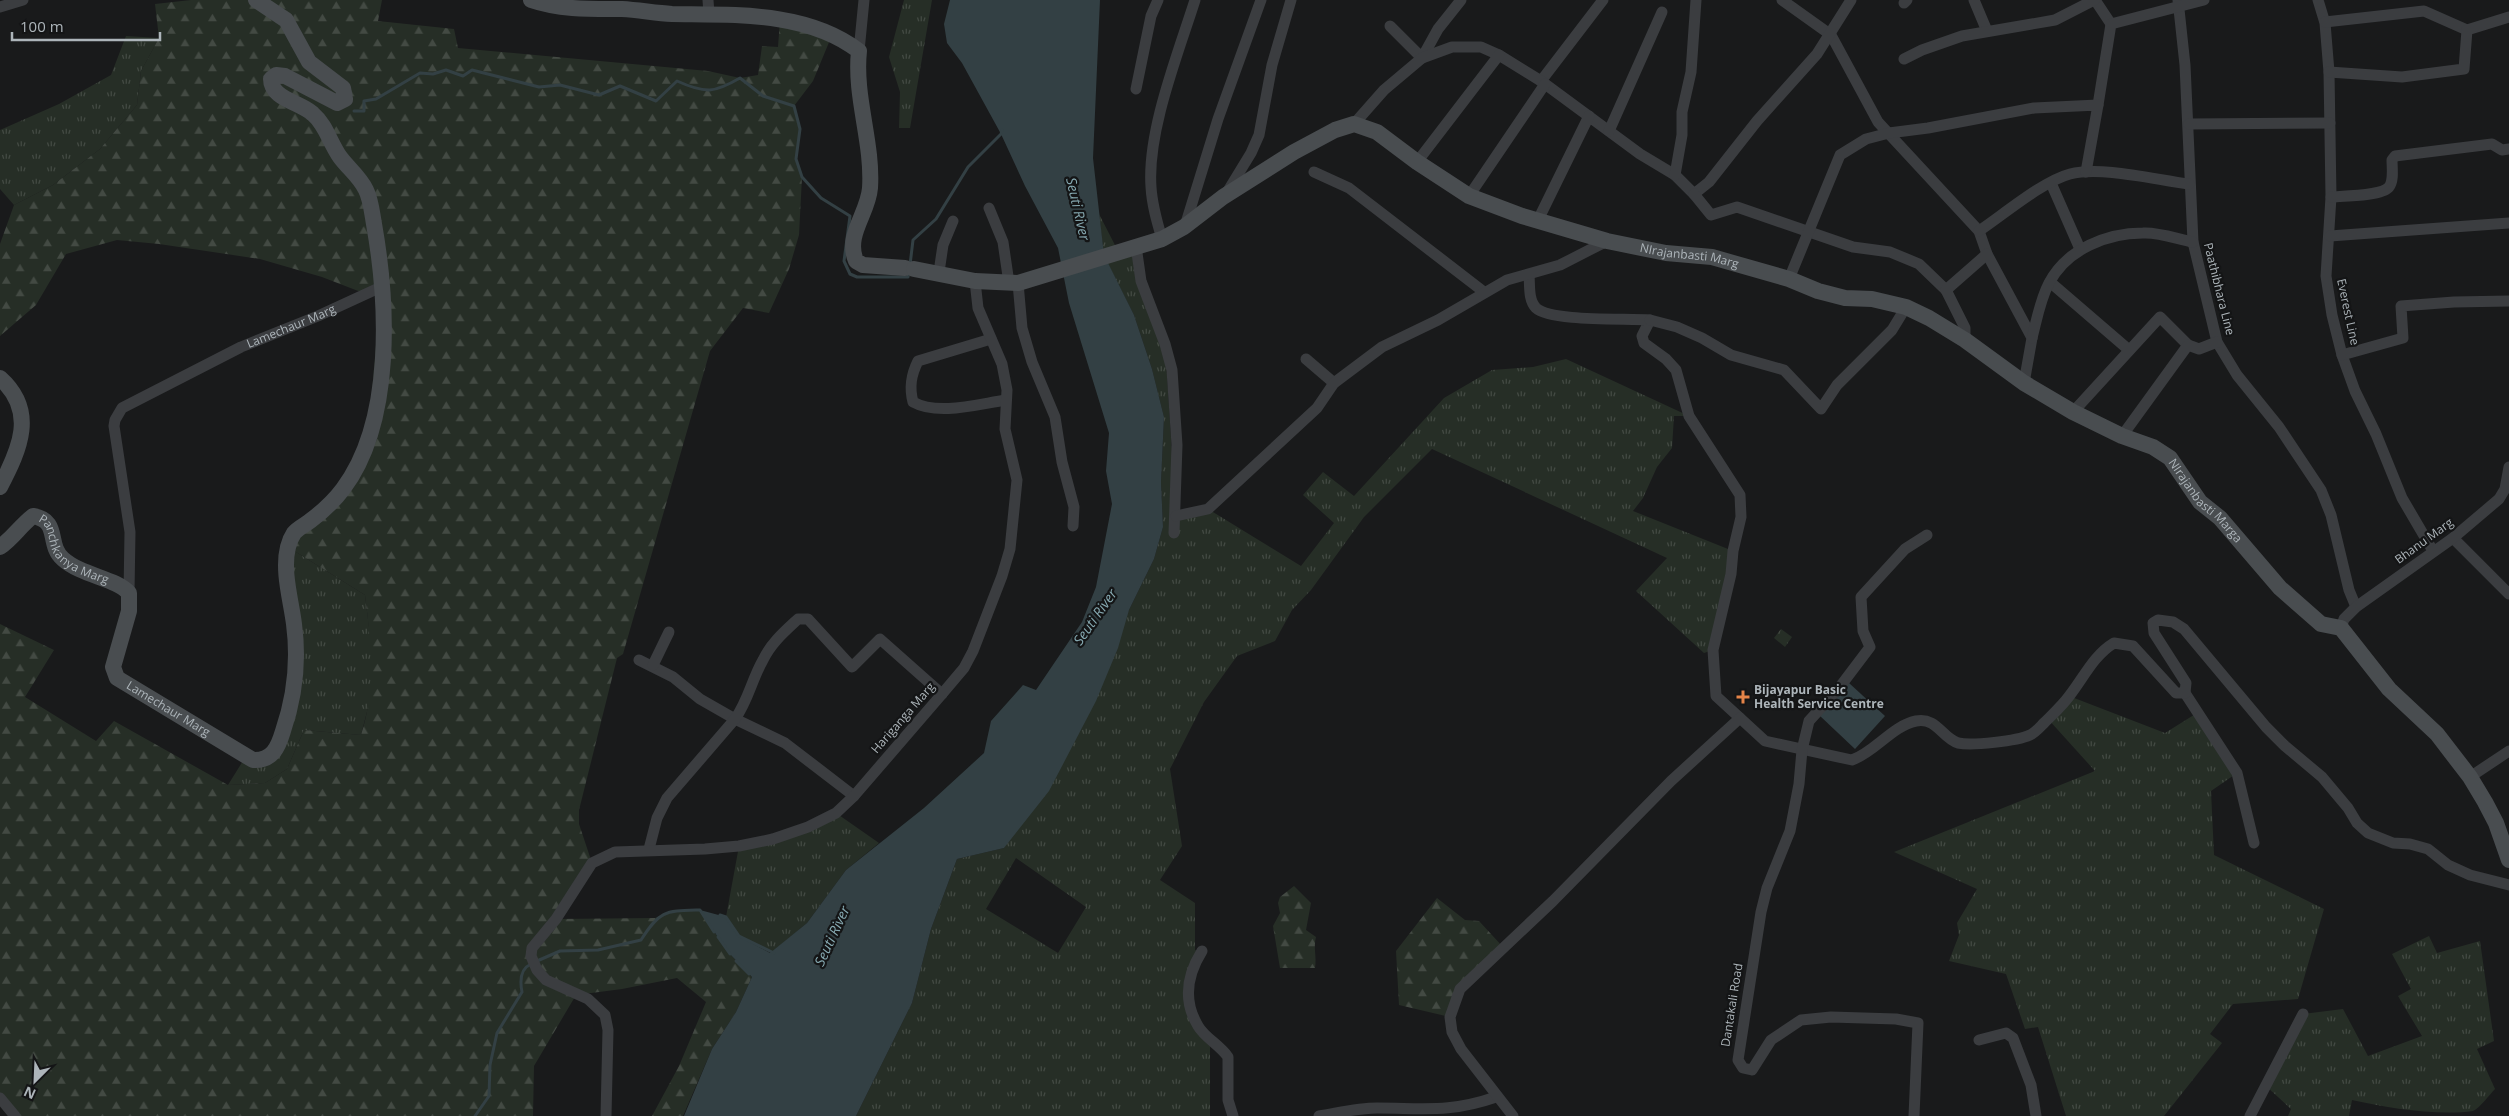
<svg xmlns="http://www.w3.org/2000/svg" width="2509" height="1116" viewBox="0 0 2509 1116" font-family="'Open Sans',sans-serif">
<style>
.grass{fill:url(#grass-tufts);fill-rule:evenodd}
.forest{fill:url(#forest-firs)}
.water{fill:#334044}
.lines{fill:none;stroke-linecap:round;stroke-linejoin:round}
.stream{stroke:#334044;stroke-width:3}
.street{stroke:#3b3d40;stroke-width:11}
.secondary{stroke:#494d50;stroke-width:16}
.poi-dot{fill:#e58448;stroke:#141516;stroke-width:2}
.labels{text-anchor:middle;stroke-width:4.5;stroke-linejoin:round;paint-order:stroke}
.street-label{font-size:12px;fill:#adb5ba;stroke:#141516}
.poi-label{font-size:12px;font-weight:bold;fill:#adb5ba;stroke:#141516;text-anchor:start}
.water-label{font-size:14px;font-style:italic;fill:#87aab2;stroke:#141516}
</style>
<defs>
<pattern id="grass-tufts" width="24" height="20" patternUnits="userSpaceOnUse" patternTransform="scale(1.25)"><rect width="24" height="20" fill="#262e26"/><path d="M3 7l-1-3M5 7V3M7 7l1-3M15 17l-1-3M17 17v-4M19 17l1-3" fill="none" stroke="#434a43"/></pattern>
<pattern id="forest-firs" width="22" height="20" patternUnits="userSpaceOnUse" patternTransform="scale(1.25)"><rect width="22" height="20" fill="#262e26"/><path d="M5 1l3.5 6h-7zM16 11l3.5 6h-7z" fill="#434a43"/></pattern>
</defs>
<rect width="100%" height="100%" fill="#191a1b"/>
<!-- grass -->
<g class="grass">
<path d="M 904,0 L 932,0 L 910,128 L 899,128 L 900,92 L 889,57 Z"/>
<path d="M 126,36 L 159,38 L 141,71 L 137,105 L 100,149 L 53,185 L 14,205 L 0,189 L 0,130 L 59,104 L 111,75 Z"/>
<path d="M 1099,214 L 1118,251 L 1136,246 L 1165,344 L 1176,516 L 1208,509 L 1301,566 L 1334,523 L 1303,495 L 1323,472 L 1354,496 L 1444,398 L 1492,370 L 1533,367 L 1566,359 L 1689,416 L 1674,416 L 1672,448 L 1657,467 L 1643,498 L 1633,511 L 1733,551 L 1713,650 L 1704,653 L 1636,591 L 1667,558 L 1432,449 L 1364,517 L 1311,590 L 1292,610 L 1275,641 L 1237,656 L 1204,702 L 1170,769 L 1182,846 L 1160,880 L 1195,903 L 1195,950 L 1202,951 L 1188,994 L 1210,1038 L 1210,1116 L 856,1116 L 912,1003 L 931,929 L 957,859 L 1004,848 L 1129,610 L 1154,559 L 1163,527 L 1161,482 L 1164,417 L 1152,369 L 1134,315 L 1104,256 ZM 1016,858 L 1086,907 L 1058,953 L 986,909 Z"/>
<path d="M 288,547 L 365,595 L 371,644 L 371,696 L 361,735 L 304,730 L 287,769 L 265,783 L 228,785 L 246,756 L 260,760 L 290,710 Z"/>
<path d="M 1781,629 L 1792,637 L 1785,647 L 1774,638 Z"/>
<path d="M 2069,696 L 2165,733 L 2197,713 L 2237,773 L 2211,791 L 2214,855 L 2324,909 L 2298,999 L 2233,1004 L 2210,1034 L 2222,1043 L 2164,1116 L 2066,1116 L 2038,1027 L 2025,1029 L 2006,974 L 1949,961 L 1959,935 L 1957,923 L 1977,889 L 1894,852 L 2095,771 L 2048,719 Z"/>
<path d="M 836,813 L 879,843 L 846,870 L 807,923 L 771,953 L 739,936 L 726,917 L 739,846 Z"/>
<path d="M 2429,936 L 2437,953 L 2480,941 L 2494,1041 L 2477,1049 L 2495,1089 C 2489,1095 2481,1107 2473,1111 C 2439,1116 2387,1108 2352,1100 L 2349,1116 L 2288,1116 L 2291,1109 L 2265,1085 L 2303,1014 L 2343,1009 L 2368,1056 L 2422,1036 L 2398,996 L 2411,989 L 2392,954 Z"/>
</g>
<!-- forest -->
<g class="forest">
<path d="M 191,0 L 382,0 L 378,21 L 454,29 L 458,48 L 708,71 L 740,78 L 758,75 L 762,46 L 778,47 L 780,20 L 832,35 L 813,81 L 794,106 L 800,129 L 796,159 L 802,177 L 799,235 L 789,269 L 769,313 L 743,308 L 710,351 L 623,654 L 617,658 L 579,810 L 579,824 L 592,863 L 557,919 L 655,918 L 674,911 L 700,910 L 727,951 L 752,977 L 736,1012 L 712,1049 L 683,1116 L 652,1116 L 679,1066 L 706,1002 L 677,978 L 622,989 L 576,995 L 534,1066 L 533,1116 L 15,1116 L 0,1098 L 0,624 L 54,650 L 25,697 L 96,741 L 114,721 L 228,785 L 265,783 L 287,769 L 304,730 L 361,735 C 376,689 371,642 365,595 L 288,547 L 325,509 L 368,438 L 381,287 L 366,294 L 322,277 L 260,259 L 159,244 L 117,240 L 66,254 L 36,305 L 0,336 L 0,244 L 14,205 L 53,185 L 100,149 L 137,105 L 141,71 L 159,38 L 155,4 Z"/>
<path d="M 1294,886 L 1311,903 L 1306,930 L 1316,937 C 1313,948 1317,957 1315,968 L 1280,968 L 1273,926 L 1280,913 L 1278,903 L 1280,897 Z"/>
<path d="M 1437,898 L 1465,920 L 1479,921 L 1503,947 L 1460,989 L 1450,1017 L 1399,1005 L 1396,951 Z"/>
</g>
<!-- water -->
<g class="water">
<path d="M 950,0 L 1100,0 L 1093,158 L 1104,255 L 1134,315 L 1152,369 L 1164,417 L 1161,482 L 1163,527 L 1154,559 L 1129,610 L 1118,648 L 1096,701 L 1049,791 L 1004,848 L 957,859 L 931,929 L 912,1003 L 856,1116 L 684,1116 L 712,1049 L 736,1012 L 752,977 L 727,951 L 700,910 L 726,917 L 739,936 L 770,953 L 807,923 L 846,870 L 924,808 L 984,753 L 991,721 L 1023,685 L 1036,690 L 1082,622 L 1096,587 L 1112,504 L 1106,471 L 1109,433 L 1069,303 L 1058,248 L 1025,186 L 1001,134 L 962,63 L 947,43 L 944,24 Z"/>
<path d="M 1849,683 L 1885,716 L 1855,749 L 1819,715 Z"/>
</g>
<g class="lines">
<!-- stream -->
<g class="stream">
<path d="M 354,111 L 364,111 L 364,101 L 376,99 L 420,73 L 433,74 L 446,70 L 463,76 L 472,70 L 539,87 L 560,85 L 599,95 L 620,86 L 656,101 L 677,81 C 706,94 714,93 740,78 L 763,96 L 794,106 L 800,129 L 796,159 L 802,177 L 821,198 L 850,216 L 844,261 L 850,274 L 857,277 L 908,277 L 909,271"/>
<path d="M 910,265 L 913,240 L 936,219 L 968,167 L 1001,134 L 1002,130"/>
<path d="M 720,915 L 726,917 L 739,936 L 774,953"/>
<path d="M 718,937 L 730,954"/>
<path d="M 537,961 L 560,951 L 598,950 L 641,940 C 660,910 665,911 700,910 L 714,932"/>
<path d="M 736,961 L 749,974"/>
<path d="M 475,1116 L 489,1096 L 490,1065 L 497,1033 L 522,992 C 520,982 520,969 531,964"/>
</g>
<!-- street -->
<g class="street">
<path d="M 708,0 L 709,14"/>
<path d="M 1782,0 L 1831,35 L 1878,122 L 1979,231 L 1987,254 L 2032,338 L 2024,383"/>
<path d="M 1974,0 L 1987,31"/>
<path d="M 2095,0 L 2111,24"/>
<path d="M 2178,0 L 2185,65 L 2193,242 L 2217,342 L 2237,375 L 2279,427 L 2321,490 L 2331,515 L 2349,590 L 2356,607"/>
<path d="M 2318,0 L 2325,23 L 2329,72 L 2331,197 L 2326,276 L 2332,315 L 2342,355 L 2355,391 L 2376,434 L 2402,498 L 2433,551"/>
<path d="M 1904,3 L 1907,0"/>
<path d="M 0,7 L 23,0"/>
<path d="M 2325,22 L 2424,11 L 2467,30"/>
<path d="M 1390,26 L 1422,58 L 1438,29 L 1461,0"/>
<path d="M 859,51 L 864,0"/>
<path d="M 1904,59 L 1922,50 L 1962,36 L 2055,20 L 2094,0"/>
<path d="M 2329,72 L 2402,77 L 2464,69 L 2467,30 L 2509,17"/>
<path d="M 1541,81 L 1603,0"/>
<path d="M 1136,89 L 1151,16 L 1158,0"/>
<path d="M 2098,105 L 2111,24 L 2204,0"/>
<path d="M 1354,124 L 1384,90 L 1422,58 L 1452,47 L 1481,47 L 1499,55 L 1541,81 L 1640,154 L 1675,175 L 1694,194 L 1709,182 L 1757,121 L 1817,54 L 1851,0"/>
<path d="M 2189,124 L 2330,123"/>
<path d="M 1609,131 L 1662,12"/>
<path d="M 1417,162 L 1499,55"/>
<path d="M 1314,172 L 1349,188 L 1484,292"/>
<path d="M 1675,175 L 1682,135 L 1682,112 L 1691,72 L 1696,0"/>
<path d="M 2051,183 L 2080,249"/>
<path d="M 1226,194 L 1251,153 L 1259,135 L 1272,65 L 1291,0"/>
<path d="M 1694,194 L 1711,215 L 1737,207 L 1853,247 L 1890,252 L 1919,264 L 1946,290"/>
<path d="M 1469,196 L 1545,84"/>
<path d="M 2331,197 C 2343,196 2382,196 2389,187 C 2394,181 2392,168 2392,160 L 2395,156 L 2492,144 L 2502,150 L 2509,149"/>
<path d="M 989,208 L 1003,242 L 1009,283"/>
<path d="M 1538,220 L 1589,116"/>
<path d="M 1185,226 L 1218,119 L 1261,0"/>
<path d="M 1979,231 C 2003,215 2043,181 2070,174 C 2102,166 2156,180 2189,184"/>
<path d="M 2330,236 L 2509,223"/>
<path d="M 1162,239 C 1157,222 1152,205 1151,187 C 1147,131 1178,54 1195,0"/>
<path d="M 1136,246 L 1141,281 L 1165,344 L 1172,370 L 1177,445 L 1174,533"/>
<path d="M 939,272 L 943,245 L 953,221"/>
<path d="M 1529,275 C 1530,285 1528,300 1536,308 C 1551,322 1627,318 1650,320 L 1642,336 L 1644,343 L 1666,359 L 1676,370 L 1689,416 L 1740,495 L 1741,517 L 1733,551 L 1731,574 L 1713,650 L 1716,696 L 1740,718"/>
<path d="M 1789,279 L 1840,155 L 1866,139 L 1889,133 L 1928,128 L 2034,108 L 2098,105 L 2086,172"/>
<path d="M 2050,282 L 2129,350"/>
<path d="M 1018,283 L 1022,328 L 1032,362 L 1055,417 L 1062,462 L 1074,507 L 1073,526"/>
<path d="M 1650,320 L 1677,327 L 1702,338 L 1731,355 L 1784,370 L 1821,409 L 1837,385 L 1892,330 L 1906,307"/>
<path d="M 2032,338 C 2037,319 2040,300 2049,283 C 2067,249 2107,233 2143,233 C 2159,232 2177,239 2193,242"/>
<path d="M 991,339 L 918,361 C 911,375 909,387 913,402 C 938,416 978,404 1006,400"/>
<path d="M 1965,340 L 1965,328 L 1946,290 L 1987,254"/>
<path d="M 2342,355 L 2403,338 L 2401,306 L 2454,302 L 2509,301"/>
<path d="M 1306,359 L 1334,383"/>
<path d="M 2073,412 L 2160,317 L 2188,345"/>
<path d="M 2122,436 L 2188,345 L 2199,349 L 2217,342"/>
<path d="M 1176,516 L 1208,509 L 1317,408 L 1334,383 L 1382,347 L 1438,320 L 1507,280 L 1560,265 L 1607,241"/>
<path d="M 2453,538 L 2509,594"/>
<path id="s1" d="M 129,593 L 130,532 L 114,426 L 115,420 L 122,408 L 241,347 L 318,316 L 381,287"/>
<path d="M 2341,628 L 2344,619 L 2356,607 L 2453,538 L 2499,499 L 2505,489 L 2509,467"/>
<path d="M 639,660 L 673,677 L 700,699 L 735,719 L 785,743 L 854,796"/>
<path d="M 653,665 L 669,632"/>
<path d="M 2185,693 L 2237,773 L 2254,843"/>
<path d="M 2470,777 L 2509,751"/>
<path d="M 649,849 L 657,818 L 667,798 L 735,719 C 748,701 752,679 763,660 C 771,643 785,631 798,619 L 808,619 L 852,667 L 880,639 L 942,694"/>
<path d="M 1202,951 C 1187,975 1183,1001 1198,1026 C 1205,1038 1220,1045 1228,1057 L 1228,1100 L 1233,1116"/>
<path d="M 1979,1040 L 2006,1033 L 2013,1038 L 2031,1085 L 2036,1116"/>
<path d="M 0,1098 L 15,1116"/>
<path d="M 606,1116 L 608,1030 L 605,1015 L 588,999 L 546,980 L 537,970 L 531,956 L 532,948 L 556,919 L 592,863 L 615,852 L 705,849 L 739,846 L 773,839 L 808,827 L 836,813 L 854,796 L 942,694 L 964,668 L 973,651 L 1002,576 L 1010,549 L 1017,480 L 1005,429 L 1007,390 L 1002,364 L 978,308 L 975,281"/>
<path d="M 1319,1116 C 1338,1113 1357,1108 1377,1108 C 1424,1108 1450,1113 1496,1097"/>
<path d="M 1513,1116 L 1461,1049 L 1452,1032 L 1450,1017 L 1460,989 L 1553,901 L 1671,781 L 1740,718 L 1765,741 L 1852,760 C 1875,752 1892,726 1916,721 C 1937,717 1942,738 1958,743 C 1972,746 2017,741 2030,735 C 2035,733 2040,727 2044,723 C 2053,714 2063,705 2070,695 C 2084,677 2094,655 2114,643 L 2133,646 L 2176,693 L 2185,693 L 2186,683 L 2154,633 L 2153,623 L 2158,620 L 2173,622 L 2184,629 L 2266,727 L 2285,746 L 2322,777 L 2348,808 L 2357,823 L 2368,833 L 2393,843 L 2410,844 L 2428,849 L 2448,865 L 2470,875 L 2509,885"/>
<path d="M 1914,1116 L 1918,1023 L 1896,1019 L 1831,1017 L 1801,1020 L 1771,1040 L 1752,1070 L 1743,1068 L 1738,1060 L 1761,912 L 1767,888 L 1790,831 L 1799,784 L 1802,750 L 1809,721 L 1839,688 L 1870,647 L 1863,631 L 1861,597 L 1905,549 L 1927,535"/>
<path d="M 2250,1116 L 2303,1014"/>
</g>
<!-- secondary -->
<g class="secondary">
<path d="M 531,0 C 560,10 592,9 622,9 C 639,10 655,13 672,14 C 734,15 807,11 859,51 C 854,97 873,142 870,188 C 868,214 845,235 856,261 L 863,265 L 905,268"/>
<path id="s2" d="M 914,269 L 975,281 L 1018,283 L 1162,239 L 1184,227 L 1223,197 L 1294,152 L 1335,130 L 1354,124 L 1377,132 L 1417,162 L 1469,196 L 1522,216 L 1607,241 L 1666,253 L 1712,257 L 1789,279 L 1818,291 L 1845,298 L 1872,299 L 1906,307 L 1929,318 L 1965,340 L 2024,383 L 2073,412 L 2122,436 L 2153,447 L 2170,458 L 2200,502 L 2220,518 L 2280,588 L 2321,624 L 2341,628 L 2389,689 L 2437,734 L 2470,777 L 2485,802 L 2496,823 L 2509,860"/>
<path d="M 0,378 C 37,411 20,449 0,487"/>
<path id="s3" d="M 0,547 C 13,538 20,526 33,516 C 61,521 46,544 63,559 C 82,576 116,578 129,593 L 129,611 L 113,667 L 117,678 L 253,760 C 272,761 278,748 283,731 C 295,696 299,662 294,624 C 291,600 282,571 288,547 C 289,543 292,536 294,533 C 298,528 305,525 310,521 C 322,512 334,501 343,489 C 394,421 388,303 374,224 C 372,213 371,200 366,190 C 360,177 348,168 340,157 C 330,143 326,125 313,114 C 300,102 271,99 271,79 L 276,75 L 285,76 L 337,103 L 345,99 L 343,88 L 309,62 L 286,20 L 256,0"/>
</g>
</g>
<!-- markers -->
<path class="poi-dot" d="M1740.5 689.5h5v5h5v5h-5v5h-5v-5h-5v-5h5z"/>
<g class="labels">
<!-- street labels -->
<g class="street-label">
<text dy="4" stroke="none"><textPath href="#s2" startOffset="846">NIrajanbasti Marg</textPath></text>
<text transform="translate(2219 289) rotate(76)" y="4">Paathibhara Line</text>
<text transform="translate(2348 312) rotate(78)" y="4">Everest Line</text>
<text dy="4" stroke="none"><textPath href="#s1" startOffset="376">Lamechaur Marg</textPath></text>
<text dy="4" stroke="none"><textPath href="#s2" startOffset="1431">NIrajanbasti Marga</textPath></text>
<text transform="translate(2424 541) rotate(-36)" y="4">Bhanu Marg</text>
<text dy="4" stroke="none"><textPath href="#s3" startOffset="102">Panchkanya Marg</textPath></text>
<text dy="4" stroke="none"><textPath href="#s3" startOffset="324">Lamechaur Marg</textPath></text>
<text transform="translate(903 718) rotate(-49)" y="4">Hariganga Marg</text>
<text transform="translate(1732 1005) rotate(-81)" y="4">Dantakali Road</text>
</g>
<!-- poi labels -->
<g class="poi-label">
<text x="1754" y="694">Bijayapur Basic<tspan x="1754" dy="14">Health Service Centre</tspan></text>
</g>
<!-- water labels -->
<g class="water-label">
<text transform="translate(1078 209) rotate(77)" y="5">Seuti River</text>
<text transform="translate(1095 617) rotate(-55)" y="5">Seuti River</text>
<text transform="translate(832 936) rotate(-65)" y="5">Seuti River</text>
</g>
</g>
<!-- north arrow -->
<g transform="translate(35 1081) rotate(204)" stroke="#141516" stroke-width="4" paint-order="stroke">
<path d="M0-4L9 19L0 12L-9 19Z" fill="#adb5ba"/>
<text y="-8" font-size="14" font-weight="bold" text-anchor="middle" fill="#adb5ba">N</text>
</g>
<!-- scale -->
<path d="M12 32v8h148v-8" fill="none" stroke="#adb5ba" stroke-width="2.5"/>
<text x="20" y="32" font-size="15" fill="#adb5ba" stroke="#141516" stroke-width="4" paint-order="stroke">100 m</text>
</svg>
